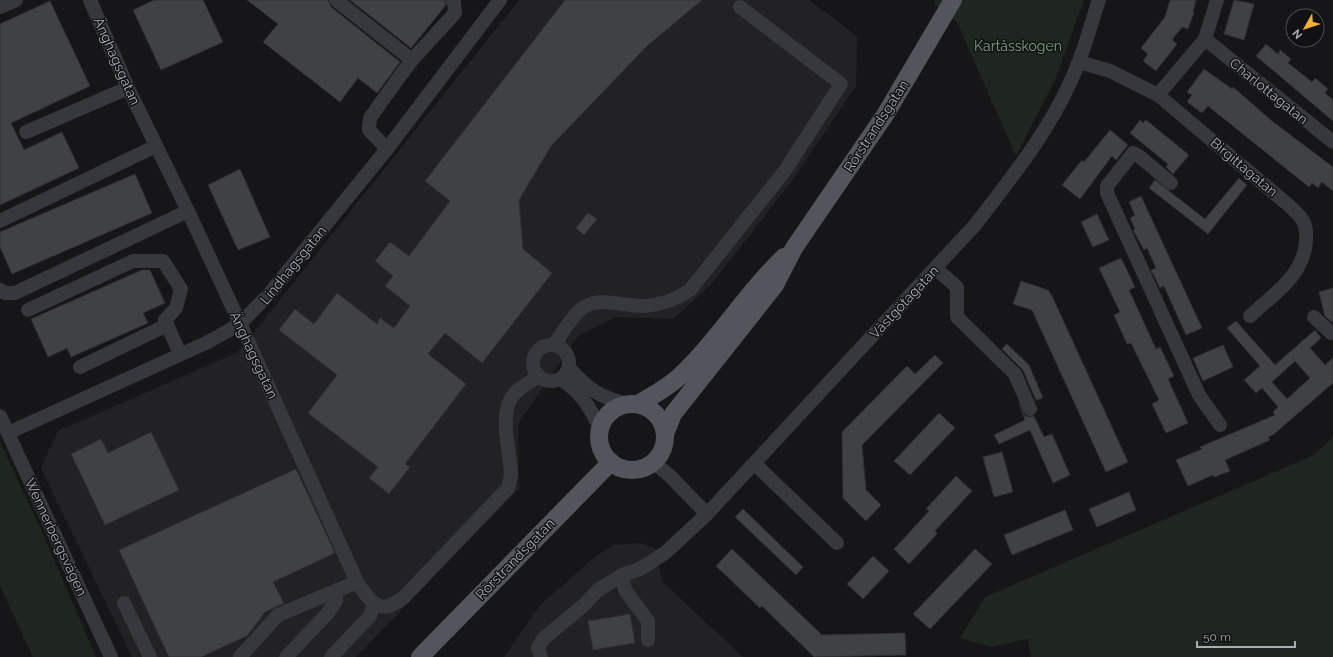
<svg xmlns="http://www.w3.org/2000/svg" width="1333" height="657" viewBox="0 0 1333 657" font-family="Raleway,sans-serif">
<style>
.built{fill:#222225}
.green{fill:#1e261f}
.building{fill:#404145;stroke:#303034;fill-rule:evenodd}
.lines{fill:none;stroke-linecap:round;stroke-linejoin:round}
.minor{stroke:#37383d;stroke-width:14}
.major{stroke:#53555c;stroke-width:18}
.labels{text-anchor:middle;stroke-width:3;stroke-linejoin:round;paint-order:stroke}
.park-label{font-size:14px;fill:#7fa381;stroke:#111113}
.street-label{font-size:14px;fill:#a8adb8;stroke:#111113}
</style>
<rect width="100%" height="100%" fill="#161618"/>
<!-- built -->
<g class="built">
<path d="M 519,0 L 809,0 L 857,36 L 856,86 L 794,178 L 711,285 L 673,319 L 616,317 L 578,336 L 518,424 L 519,489 L 356,657 L 132,657 L 41,468 L 58,431 L 238,352 Z"/>
<path d="M 640,543 L 656,549 L 662,581 L 743,657 L 504,657 L 540,605 L 596,556 L 614,545 Z"/>
</g>
<!-- green -->
<g class="green">
<path d="M 935,0 L 1084,0 L 1055,80 L 1016,156 L 957,22 L 934,4 Z"/>
<path d="M 1333,437 L 1333,657 L 1031,657 L 1028,639 L 991,647 L 960,638 L 985,597 L 1314,455 Z"/>
<path d="M 0,442 L 39,525 L 96,657 L 33,657 L 0,586 Z"/>
</g>
<!-- building -->
<g class="building">
<path d="M 154,0 L 203,0 L 223,42 L 161,70 L 133,10 Z"/>
<path d="M 247,0 L 328,0 L 331,7 L 400,62 L 377,93 L 358,78 L 340,102 L 263,42 L 278,24 Z"/>
<path d="M 350,0 L 444,0 L 446,5 L 411,48 Z"/>
<path d="M 565,0 L 702,0 L 647,46 L 551,146 L 519,200 L 523,249 L 552,273 L 482,363 L 445,333 L 428,354 L 466,384 L 405,464 L 410,467 L 389,494 L 369,478 L 378,467 L 308,413 L 337,375 L 279,330 L 295,309 L 314,324 L 337,293 L 377,324 L 380,318 L 394,328 L 410,306 L 385,286 L 393,276 L 375,261 L 390,242 L 409,256 L 450,201 L 425,181 Z"/>
<path d="M 1170,0 L 1196,0 L 1193,12 L 1194,13 L 1188,29 L 1182,27 L 1172,40 L 1177,44 L 1156,71 L 1143,61 L 1148,54 L 1141,48 L 1165,17 Z"/>
<path d="M 1234,0 L 1254,4 L 1244,40 L 1224,34 Z"/>
<path d="M 50,1 L 90,86 L 11,123 L 24,150 L 62,132 L 79,168 L 0,205 L 0,24 Z"/>
<path d="M 1266,44 L 1278,54 L 1280,50 L 1291,59 L 1288,63 L 1312,82 L 1315,78 L 1328,89 L 1325,93 L 1333,100 L 1333,121 L 1256,56 Z"/>
<path d="M 1204,69 L 1232,89 L 1233,87 L 1272,121 L 1333,167 L 1333,191 L 1322,182 L 1318,188 L 1312,183 L 1309,187 L 1208,106 L 1202,113 L 1187,102 L 1192,95 L 1187,92 Z"/>
<path d="M 1140,120 L 1143,123 L 1146,120 L 1189,155 L 1173,174 L 1166,167 L 1168,164 L 1130,133 Z"/>
<path d="M 1110,130 L 1128,145 L 1116,160 L 1112,156 L 1080,199 L 1062,185 L 1082,160 L 1084,162 Z"/>
<path d="M 240,169 L 270,237 L 238,250 L 208,185 Z"/>
<path d="M 135,174 L 152,213 L 12,274 L 0,247 L 0,232 Z"/>
<path d="M 1239,178 L 1247,185 L 1208,234 L 1149,188 L 1155,180 L 1205,219 Z"/>
<path d="M 1141,196 L 1202,328 L 1186,335 L 1164,286 L 1160,288 L 1151,270 L 1156,268 L 1147,248 L 1144,250 L 1133,230 L 1135,229 L 1130,218 L 1135,215 L 1129,202 Z"/>
<path d="M 588,213 L 597,219 L 584,235 L 576,228 Z"/>
<path d="M 1097,214 L 1109,240 L 1093,247 L 1081,222 Z"/>
<path d="M 1121,258 L 1135,287 L 1129,290 L 1156,349 L 1160,347 L 1174,376 L 1168,379 L 1188,423 L 1166,433 L 1152,404 L 1159,400 L 1131,343 L 1127,344 L 1114,315 L 1120,312 L 1099,268 Z"/>
<path d="M 142,270 L 150,270 L 165,303 L 143,313 L 148,323 L 71,357 L 67,348 L 48,357 L 31,319 Z"/>
<path d="M 1021,281 L 1048,290 L 1052,296 L 1128,462 L 1106,472 L 1032,310 L 1013,304 Z"/>
<path d="M 1333,288 L 1333,323 L 1325,316 L 1319,292 Z"/>
<path d="M 1236,321 L 1275,365 L 1315,330 L 1321,338 L 1310,348 L 1325,365 L 1333,358 L 1333,383 L 1274,434 L 1268,437 L 1270,440 L 1225,460 L 1230,471 L 1214,477 L 1213,475 L 1188,486 L 1176,460 L 1202,449 L 1200,447 L 1275,415 L 1273,412 L 1278,407 L 1262,388 L 1256,393 L 1244,380 L 1260,366 L 1227,328 ZM 1295,361 L 1310,378 L 1287,399 L 1272,382 Z"/>
<path d="M 1007,344 L 1029,365 L 1043,398 L 1036,400 L 1023,370 L 1002,349 Z"/>
<path d="M 1223,345 L 1233,367 L 1203,381 L 1193,358 Z"/>
<path d="M 935,355 L 943,363 L 862,445 L 866,490 L 881,505 L 866,521 L 843,498 L 842,432 L 907,366 L 915,374 Z"/>
<path d="M 1019,404 L 1025,416 L 1029,417 L 1034,416 L 1044,437 L 1052,434 L 1070,475 L 1053,483 L 1030,430 L 999,444 L 994,435 L 1025,420 Z"/>
<path d="M 939,413 L 955,428 L 910,475 L 894,461 Z"/>
<path d="M 151,432 L 179,490 L 105,525 L 71,454 L 101,439 L 108,453 Z"/>
<path d="M 1002,452 L 1013,492 L 994,497 L 983,457 Z"/>
<path d="M 296,469 L 335,553 L 273,582 L 284,603 L 265,612 L 247,636 L 201,657 L 169,657 L 119,550 Z"/>
<path d="M 956,476 L 972,491 L 935,531 L 937,534 L 909,564 L 894,549 L 929,511 L 926,509 Z"/>
<path d="M 1129,492 L 1136,510 L 1097,527 L 1089,509 Z"/>
<path d="M 743,509 L 803,567 L 796,575 L 735,517 Z"/>
<path d="M 1065,510 L 1073,530 L 1012,555 L 1004,535 Z"/>
<path d="M 732,549 L 822,635 L 905,633 L 906,655 L 814,657 L 762,606 L 760,608 L 716,566 Z"/>
<path d="M 975,549 L 992,564 L 930,629 L 913,614 Z"/>
<path d="M 873,556 L 889,571 L 863,599 L 847,584 Z"/>
<path d="M 630,614 L 635,643 L 593,650 L 588,621 Z"/>
</g>
<g class="lines">
<!-- minor -->
<g class="minor">
<path d="M 90,0 L 128,88 L 188,211 L 248,341 L 357,582 C 371,603 380,617 404,597 L 508,488 C 509,483 511,478 511,473 C 510,451 497,409 516,392 C 523,386 531,381 539,376"/>
<path d="M 336,0 L 412,60"/>
<path d="M 0,7 L 16,0"/>
<path d="M 1205,39 L 1333,142"/>
<path d="M 1079,62 L 1110,71 L 1158,95 L 1286,203 C 1292,208 1299,214 1303,221 C 1307,227 1306,235 1306,242 C 1303,276 1274,294 1250,316"/>
<path d="M 1158,95 L 1205,39 L 1217,0"/>
<path d="M 26,132 L 128,88"/>
<path d="M 387,149 L 369,130 L 370,118 L 397,80 L 412,60 L 455,13 L 454,2 L 452,0"/>
<path d="M 1171,183 L 1139,156 L 1133,153 L 1107,186 L 1107,193 L 1199,395 L 1220,425"/>
<path d="M 0,221 L 156,146"/>
<path d="M 935,268 L 957,287 L 957,317 L 1015,374 L 1030,409"/>
<path d="M 0,290 L 5,293 L 15,293 L 188,211"/>
<path d="M 28,310 L 133,261 L 163,261 L 181,289 L 176,308 L 165,320 L 180,354"/>
<path d="M 1314,317 L 1331,333 L 1333,332"/>
<path d="M 554,345 C 562,334 569,320 579,311 C 596,294 623,307 644,306 C 662,305 675,300 690,290 L 784,172 L 841,84 L 740,7"/>
<circle cx="551" cy="363" r="18"/>
<path d="M 80,367 L 167,325"/>
<path d="M 569,368 C 588,389 599,397 627,404"/>
<path d="M 560,379 C 580,390 590,408 600,428"/>
<path d="M 0,416 L 111,657"/>
<path d="M 8,433 L 208,342 L 240,324 L 270,293 L 387,149 L 500,0"/>
<path d="M 653,462 L 670,476 L 707,514 L 975,225 C 1014,175 1057,121 1079,61 C 1087,41 1092,20 1099,0"/>
<path d="M 755,464 L 837,543"/>
<path d="M 622,575 L 625,590 L 648,621 L 648,640"/>
<path d="M 124,603 L 150,657"/>
<path d="M 240,657 L 278,615 L 357,582"/>
<path d="M 286,657 L 327,614 L 336,601 L 337,590"/>
<path d="M 331,657 L 370,616 L 374,604"/>
<path d="M 541,657 L 538,648 L 543,639 L 584,605 L 598,590 L 622,575 L 640,569 L 665,553 L 707,514"/>
</g>
<!-- major -->
<g class="major">
<path d="M 638,404 C 652,396 667,388 679,377 C 718,341 745,294 784,257"/>
<circle cx="632" cy="437" r="33"/>
<path d="M 665,434 L 673,414 L 775,285 L 794,248 L 885,115 L 953,0"/>
<path d="M 420,657 L 611,462"/>
</g>
</g>
<g class="labels">
<!-- park labels -->
<g class="park-label">
<text x="1018" y="51">Kartåsskogen</text>
</g>
<!-- street labels -->
<g class="street-label">
<text transform="translate(117 61) rotate(66)" y="5">Änghagsgatan</text>
<text transform="translate(1269 91) rotate(39)" y="5">Charlottagatan</text>
<text transform="translate(876 126) rotate(-57)" y="5">Rörstrandsgatan</text>
<text transform="translate(1244 167) rotate(40)" y="5">Birgittagatan</text>
<text transform="translate(293 265) rotate(-51)" y="5">Lindhagsgatan</text>
<text transform="translate(904 302) rotate(-47)" y="5">Västgötagatan</text>
<text transform="translate(254 355) rotate(65)" y="5">Änghagsgatan</text>
<text transform="translate(56 537) rotate(65)" y="5">Wennerbergsvägen</text>
<text transform="translate(515 559) rotate(-46)" y="5">Rörstrandsgatan</text>
</g>
</g>
<!-- north arrow -->
<g transform="translate(1305 28) rotate(231)"><circle r="19" fill="#111113" stroke="#4d4f55"/>
<path d="M0-3L7 15L0 10L-7 15Z" fill="#f2b134"/>
<text y="-6" font-size="11" font-weight="bold" text-anchor="middle" fill="#a8adb8">N</text>
</g>
<!-- scale -->
<path d="M1197 641v6h98v-6" fill="none" stroke="#a8adb8" stroke-width="2"/>
<text x="1203" y="641" font-size="12" fill="#a8adb8" stroke="#111113" stroke-width="3" paint-order="stroke">50 m</text>
</svg>
